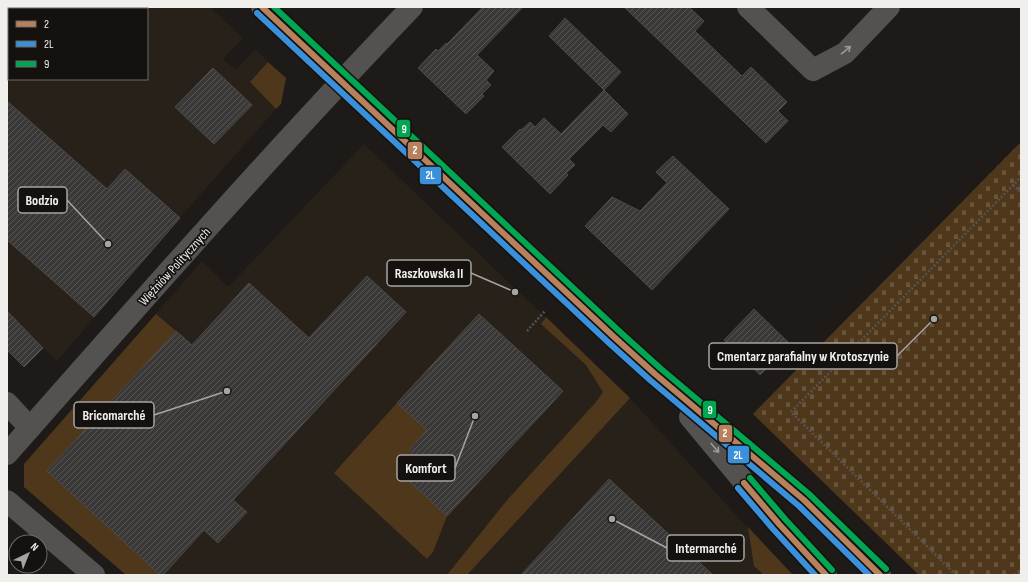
<svg xmlns="http://www.w3.org/2000/svg" width="1028" height="582" viewBox="0 0 1028 582" font-family="'Sofia Sans Condensed',sans-serif">
<style>
.built{fill:#28211a}
.green{fill:#4f371b}
.cemetery{fill:url(#cemetery-stones)}
.building{fill:url(#building-hatch);stroke:#4c4948}
.lines{fill:none;stroke-linecap:round;stroke-linejoin:round}
.path{stroke:#555453;stroke-width:2.5;stroke-dasharray:2 2;stroke-linecap:butt}
.minor{stroke:#535251;stroke-width:22}
.primary{stroke:#545251;stroke-width:22}
.bus-1-casing{stroke:#14110e;stroke-width:9}
.bus-2-casing{stroke:#14110e;stroke-width:9}
.bus-3-casing{stroke:#14110e;stroke-width:9}
.bus-1{stroke:#b6815c;stroke-width:6}
.bus-2{stroke:#3a90db;stroke-width:6}
.bus-3{stroke:#00a651;stroke-width:6}
.oneway{stroke:#9a9997}
.oneway2{stroke:#9b9997}
.labels{text-anchor:middle;stroke-width:3.5;stroke-linejoin:round;paint-order:stroke}
.street-label{font-size:13px;fill:#f1efec;stroke:#14110e}
.leader{fill:none;stroke:#a7a4a2;stroke-width:1.5}
.callout-dot{fill:#a7a4a2;stroke:#14110e;stroke-width:1.5}
.callout{fill:#14110e;stroke:#a7a4a2;stroke-width:1.5}
.callout-label{font-size:14px;text-anchor:middle;font-weight:bold;fill:#f1efec}
.line-badge{stroke:#14110e;stroke-width:1.5}
.badge-label{font-size:11px;text-anchor:middle;font-weight:bold;fill:#fff}
</style>
<defs>
<pattern id="cemetery-stones" width="16" height="16" patternUnits="userSpaceOnUse"><rect width="16" height="16" fill="#4f371b"/><path d="M2 7V4a2 2 0 0 1 4 0v3zM10 15v-3a2 2 0 0 1 4 0v3z" fill="#69543c"/></pattern>
<pattern id="building-hatch" width="6" height="6" patternUnits="userSpaceOnUse"><rect width="6" height="6" fill="#3b3937"/><path d="M-1 1l2-2M0 6l6-6M5 7l2-2" fill="none" stroke="#585654"/></pattern>
</defs>
<rect width="100%" height="100%" fill="#1d1a18"/>
<!-- built -->
<g class="built">
<path d="M 20,7 L 210,7 L 243,38 L 223,59 L 236,70 L 255,49 L 268,62 L 250,82 L 276,109 L 177,221 L 57,361 L 43,348 L 7,311 L 7,45 L 9,43 L 9,79 L 147,79 L 147,9 L 22,9 Z"/>
<path d="M 364,144 L 630,398 L 736,515 L 793,575 L 126,575 L 24,487 L 24,464 L 202,261 L 228,287 Z"/>
</g>
<!-- green -->
<g class="green">
<path d="M 7,7 L 20,7 L 22,9 L 9,9 L 9,43 L 7,45 Z"/>
<path d="M 268,62 L 286,78 L 281,104 L 276,109 L 250,82 Z"/>
<path d="M 156,314 L 176,331 L 47,471 L 160,575 L 126,575 L 24,487 L 24,464 Z"/>
<path d="M 546,317 L 630,398 L 467,575 L 447,575 L 508,499 L 596,402 L 603,392 L 586,365 L 541,324 Z"/>
<path d="M 397,403 L 427,430 L 409,450 L 417,457 L 401,474 L 447,516 L 433,552 L 427,559 L 334,473 Z"/>
<path d="M 748,527 L 793,575 L 764,575 L 754,566 Z"/>
</g>
<!-- cemetery -->
<path class="cemetery" d="M 1021,142 L 1021,575 L 919,575 L 753,414 Z"/>
<!-- building -->
<g class="building">
<path d="M 483,7 L 523,7 L 477,55 L 494,71 L 486,80 L 491,85 L 482,94 L 484,96 L 466,114 L 418,68 L 436,49 L 438,51 L 446,43 L 447,44 Z"/>
<path d="M 624,7 L 689,7 L 704,21 L 695,31 L 742,76 L 751,67 L 787,102 L 778,111 L 788,121 L 766,143 Z"/>
<path d="M 565,18 L 621,72 L 604,90 L 549,36 Z"/>
<path d="M 213,68 L 252,105 L 214,144 L 175,107 Z"/>
<path d="M 604,90 L 628,114 L 611,132 L 603,125 L 569,159 L 575,165 L 566,173 L 568,175 L 550,194 L 502,147 L 520,129 L 521,130 L 530,122 L 535,127 L 544,118 L 561,134 Z"/>
<path d="M 7,101 L 107,189 L 125,169 L 180,218 L 94,317 L 7,240 Z"/>
<path d="M 673,156 L 729,209 L 652,290 L 585,226 L 612,197 L 640,211 L 667,183 L 656,172 Z"/>
<path d="M 367,276 L 406,312 L 233,500 L 247,512 L 218,543 L 204,530 L 163,575 L 160,575 L 47,471 L 176,331 L 192,345 L 249,283 L 309,338 Z"/>
<path d="M 754,309 L 790,344 L 760,375 L 724,340 Z"/>
<path d="M 7,311 L 43,348 L 24,367 L 7,350 Z"/>
<path d="M 479,314 L 563,391 L 447,516 L 401,474 L 417,457 L 409,450 L 427,430 L 397,403 Z"/>
<path d="M 609,479 L 713,575 L 521,575 Z"/>
</g>
<g class="lines">
<!-- path -->
<g class="path">
<path d="M 1013,185 L 1021,192"/>
<path d="M 527,331 L 545,311"/>
<path d="M 956,575 L 791,412 L 1021,177"/>
<path d="M 1015,575 L 1021,569"/>
</g>
<!-- minor -->
<g class="minor">
<path d="M 748,7 L 813,70 L 845,53 L 889,7"/>
<path d="M 7,403 L 30,428"/>
<path d="M 7,454 C 140,303 273,152 412,7"/>
<path d="M 7,501 L 94,575"/>
</g>
<!-- primary -->
<g class="primary">
<path d="M 262,7 L 614,337 L 655,374 L 804,500 L 880,575"/>
<path d="M 690,417 L 779,524 L 826,575"/>
</g>
<defs>
<g id="bus-1">
<path d="M 262,7 L 614,337 L 655,374 L 804,500 L 880,575"/>
<path d="M 744,483 L 779,524 L 826,575"/>
</g>
<g id="bus-2">
<path d="M 257,13 L 609,343 L 650,380 L 799,506 L 869,575"/>
<path d="M 738,488 L 773,529 L 815,575"/>
</g>
<g id="bus-3">
<path d="M 274,7 L 619,331 L 660,368 L 809,494 L 886,569"/>
<path d="M 750,478 L 785,519 L 832,570"/>
</g>
</defs>
<!-- bus-1 casing -->
<use href="#bus-1" class="bus-1-casing"/>
<!-- bus-2 casing -->
<use href="#bus-2" class="bus-2-casing"/>
<!-- bus-3 casing -->
<use href="#bus-3" class="bus-3-casing"/>
<!-- bus-1 -->
<use href="#bus-1" class="bus-1"/>
<!-- bus-2 -->
<use href="#bus-2" class="bus-2"/>
<!-- bus-3 -->
<use href="#bus-3" class="bus-3"/>
</g>
<!-- one-way arrows -->
<defs><path id="oneway-shaft" d="M-6 0H5M1.5-3L5.5 0L1.5 3" fill="none" stroke-width="1.6" stroke-linecap="round" stroke-linejoin="round"/></defs>
<use class="oneway" href="#oneway-shaft" transform="translate(846 50) rotate(-40)"/>
<use class="oneway2" href="#oneway-shaft" transform="translate(715 448) rotate(50)"/>
<g class="labels">
<!-- street labels -->
<g class="street-label">
<text transform="translate(174 266) rotate(-48)" y="5">Więźniów Politycznych</text>
</g>
</g>
<!-- callouts -->
<path class="leader" d="M108 244L67 200M515 292L471 273M934 319L897 356M227 391L154 415M475 416L455 468M612 519L667 548"/>
<g class="callout-dot">
<circle cx="108" cy="244" r="4"/>
<circle cx="515" cy="292" r="4"/>
<circle cx="934" cy="319" r="4"/>
<circle cx="227" cy="391" r="4"/>
<circle cx="475" cy="416" r="4"/>
<circle cx="612" cy="519" r="4"/>
</g>
<g class="callout">
<rect x="18" y="187" width="49" height="26" rx="4"/>
<rect x="387" y="260" width="84" height="26" rx="4"/>
<rect x="709" y="343" width="188" height="26" rx="4"/>
<rect x="74" y="402" width="80" height="26" rx="4"/>
<rect x="397" y="455" width="58" height="26" rx="4"/>
<rect x="667" y="535" width="77" height="26" rx="4"/>
</g>
<g class="callout-label">
<text x="42" y="205">Bodzio</text>
<text x="429" y="278">Raszkowska II</text>
<text x="803" y="361">Cmentarz parafialny w Krotoszynie</text>
<text x="114" y="420">Bricomarché</text>
<text x="426" y="473">Komfort</text>
<text x="706" y="553">Intermarché</text>
</g>
<g class="line-badge">
<rect x="396" y="119" width="15" height="19" rx="4" fill="#00a651"/>
<rect x="407" y="141" width="16" height="19" rx="4" fill="#b6815c"/>
<rect x="419" y="166" width="23" height="19" rx="4" fill="#3a90db"/>
<rect x="702" y="400" width="15" height="19" rx="4" fill="#00a651"/>
<rect x="718" y="424" width="15" height="19" rx="4" fill="#b6815c"/>
<rect x="727" y="445" width="23" height="19" rx="4" fill="#3a90db"/>
</g>
<g class="badge-label">
<text x="404" y="133">9</text>
<text x="415" y="154">2</text>
<text x="430" y="179">2L</text>
<text x="710" y="414">9</text>
<text x="725" y="437">2</text>
<text x="738" y="459">2L</text>
</g>
<!-- border -->
<rect width="1028" height="582" fill="none" stroke="#f1efec" stroke-width="16"/>
<!-- legend -->
<rect x="8" y="8" width="140" height="72" fill="#14110e" stroke="#6c6a67"/>
<rect x="16" y="21" width="20" height="6" fill="#b6815c" stroke="#6c6a67"/>
<text x="44" y="28" font-size="12" fill="#f1efec">2</text>
<rect x="16" y="41" width="20" height="6" fill="#3a90db" stroke="#6c6a67"/>
<text x="44" y="48" font-size="12" fill="#f1efec">2L</text>
<rect x="16" y="61" width="20" height="6" fill="#00a651" stroke="#6c6a67"/>
<text x="44" y="68" font-size="12" fill="#f1efec">9</text>
<!-- north arrow -->
<g transform="translate(28 554) rotate(43)"><circle r="19" fill="#14110e" stroke="#6c6a67"/>
<path d="M0-3L7 15L0 10L-7 15Z" fill="#a7a4a2"/>
<text y="-6" font-size="11" font-weight="bold" text-anchor="middle" fill="#f1efec">N</text>
</g>
</svg>
